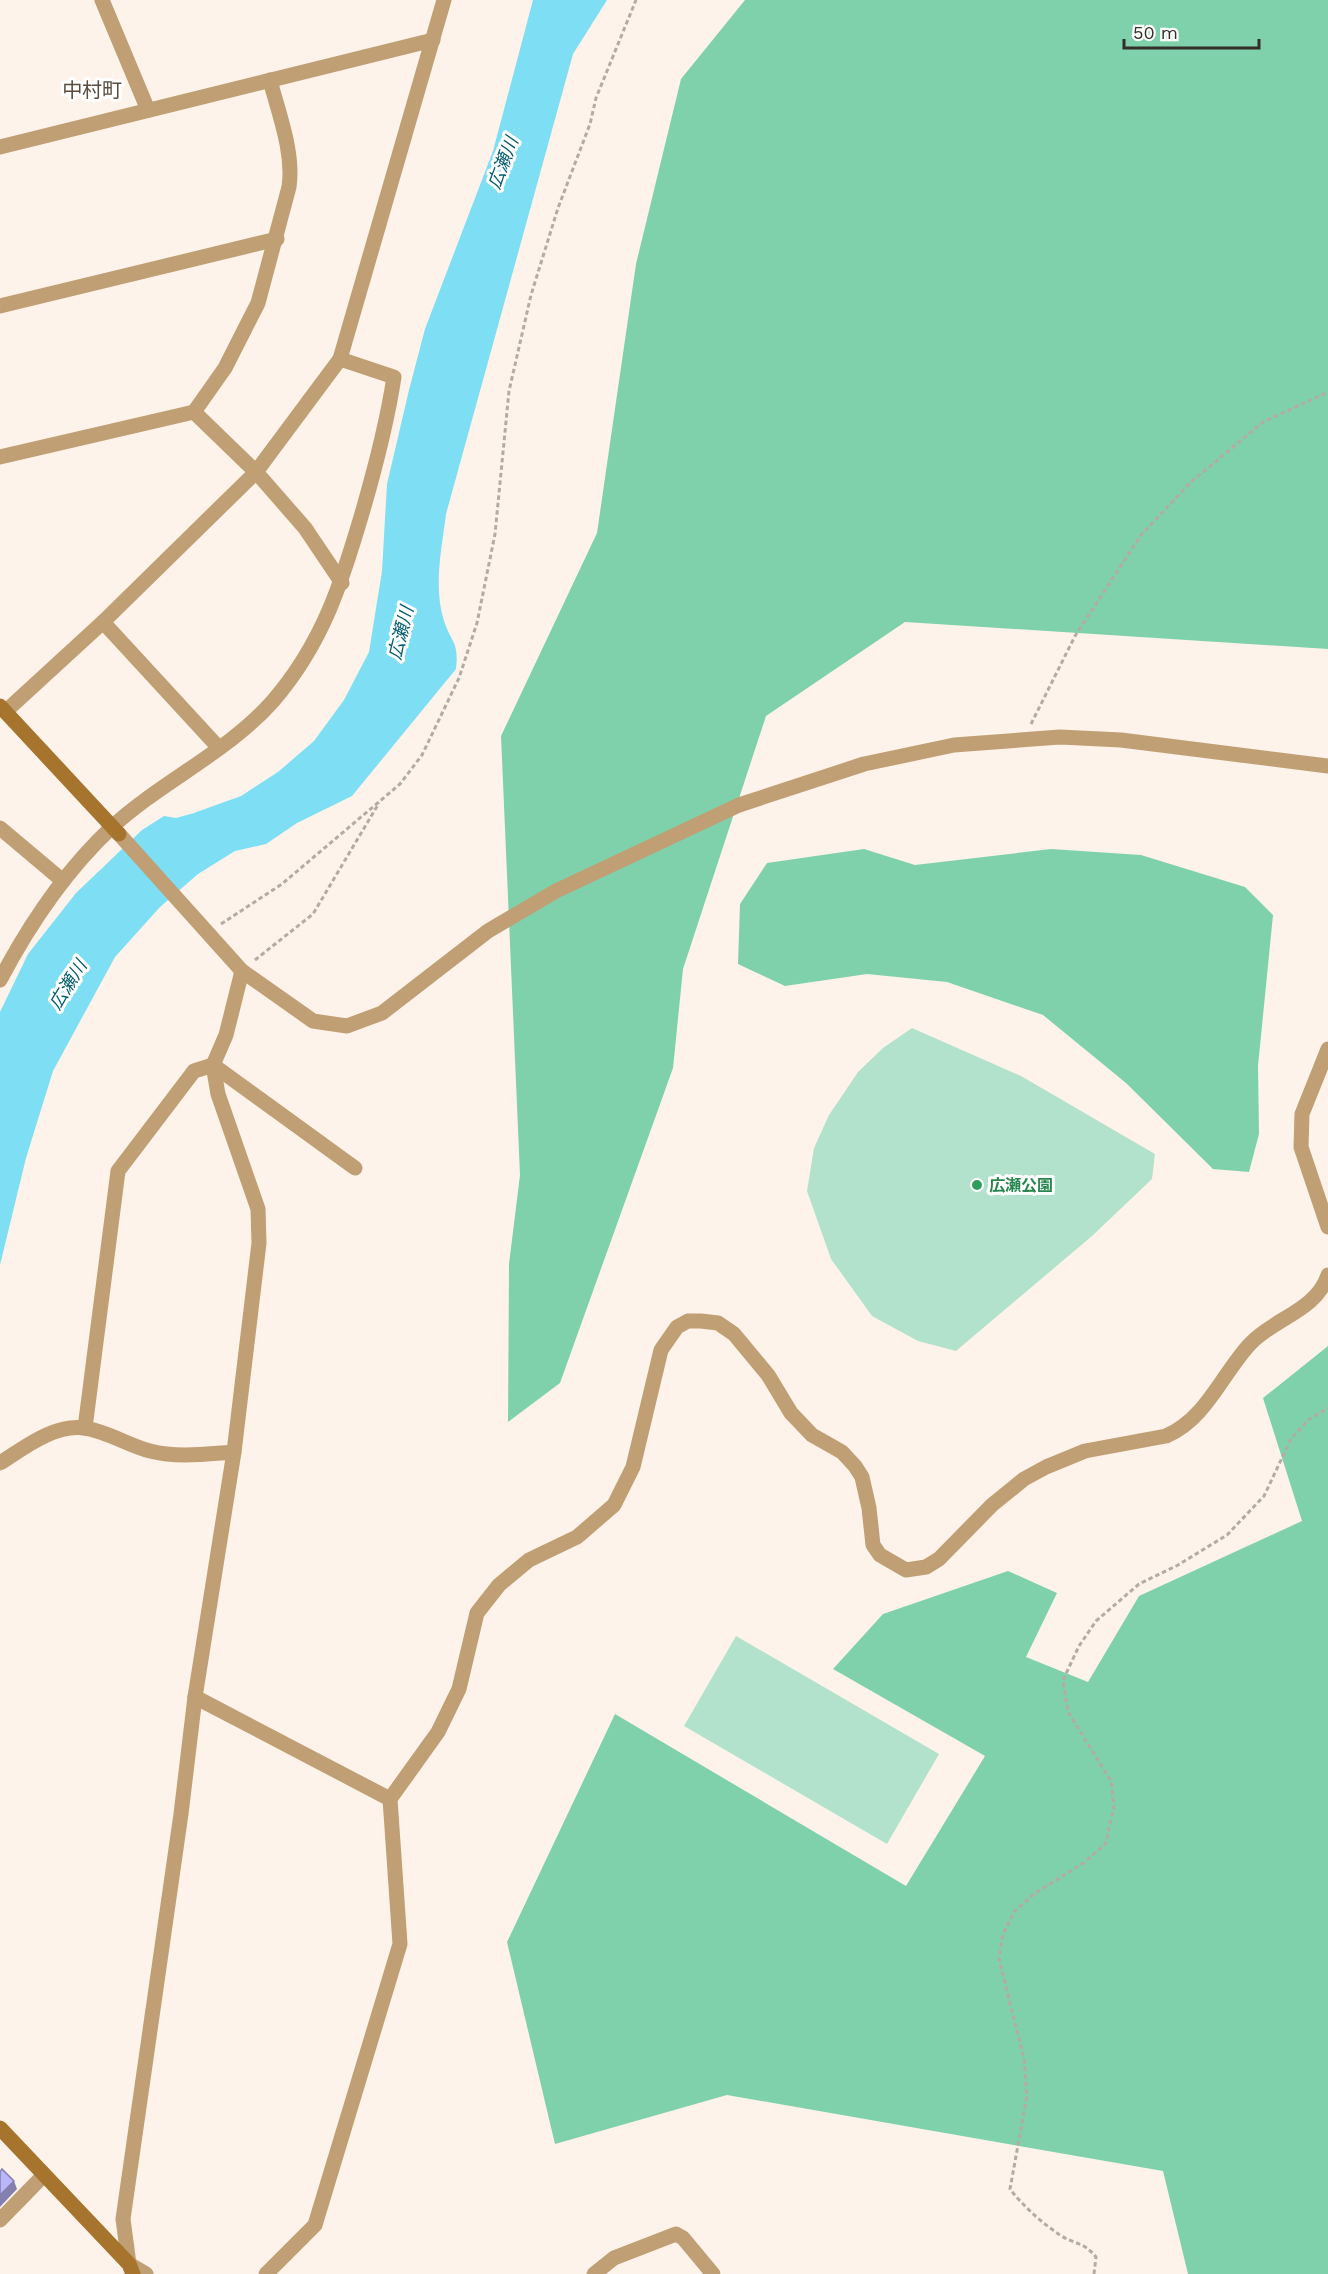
<svg xmlns="http://www.w3.org/2000/svg" width="1328" height="2274" viewBox="0 0 1328 2274" font-family="'Work Sans','Noto Sans JP',sans-serif">
<style>
.green{fill:#b2e2cb}
.forest{fill:#7fd1ac}
.water{fill:#7ddef4}
.lines{fill:none;stroke-linecap:round;stroke-linejoin:round}
.path{stroke:#b4aba3;stroke-width:3;stroke-dasharray:4.5 3;stroke-linecap:butt}
.street{stroke:#c19f74;stroke-width:15}
.secondary{stroke:#a6742d;stroke-width:15}
.shaded-wall{fill:#837fae}
.building{fill:#bbb5f9;stroke:#837fae;stroke-width:1.5}
.leisure-dot{fill:#2e9e5b;stroke:#fff;stroke-width:2}
.labels{text-anchor:middle;stroke-width:6;stroke-linejoin:round;paint-order:stroke}
.leisure-label{font-size:16px;font-weight:bold;fill:#27864d;stroke:#fff;text-anchor:start}
.water-label{font-size:18px;font-style:italic;fill:#025c6b;stroke:#fff}
.quarter-label{font-size:20px;fill:#5a4b3e;stroke:#fff}
</style>
<rect width="100%" height="100%" fill="#fef3ea"/>
<!-- green -->
<g class="green">
<path d="M 912,1028 L 1021,1076 L 1155,1154 L 1152,1179 L 1092,1236 L 956,1351 L 918,1341 L 872,1316 L 831,1259 L 807,1191 L 814,1148 L 829,1115 L 858,1072 L 883,1048 Z"/>
<path d="M 736,1636 L 939,1754 L 887,1844 L 684,1726 Z"/>
</g>
<!-- forest -->
<g class="forest">
<path d="M 745,0 L 1328,0 L 1328,649 L 905,622 L 766,716 L 683,969 L 673,1068 L 560,1383 L 508,1422 L 509,1264 L 520,1175 L 501,736 L 597,533 L 636,264 L 681,79 Z"/>
<path d="M 864,849 L 915,865 L 1051,849 L 1141,855 L 1245,887 L 1273,915 L 1258,1066 L 1259,1134 L 1249,1172 L 1213,1169 L 1126,1083 L 1043,1015 L 947,982 L 867,974 L 785,986 L 738,964 L 740,904 L 767,863 Z"/>
<path d="M 1328,1346 L 1328,2274 L 1188,2274 L 1163,2171 L 727,2095 L 555,2144 L 507,1942 L 615,1714 L 906,1886 L 985,1756 L 833,1669 L 883,1614 L 1008,1571 L 1057,1593 L 1026,1657 L 1088,1682 L 1139,1596 L 1302,1521 L 1263,1398 Z"/>
</g>
<!-- water -->
<path class="water" d="M 533,0 L 607,0 L 573,54 L 446,514 C 442,548 433,586 444,621 C 452,644 459,642 456,669 L 352,796 L 297,823 L 266,844 L 235,851 L 198,874 L 160,907 L 115,957 L 53,1071 L 26,1158 L 0,1265 L 0,1012 L 28,954 L 76,893 L 142,830 L 164,816 L 176,818 L 194,813 L 241,796 L 278,772 L 314,741 L 344,700 L 369,652 L 382,571 L 387,484 L 409,390 L 425,329 L 493,151 Z"/>
<g class="lines">
<!-- path -->
<g class="path">
<path d="M 1031,724 L 1075,636 L 1141,535 L 1191,482 L 1263,422 L 1328,392"/>
<path d="M 221,924 L 282,884 L 400,784 L 422,755 L 459,678 L 477,623 L 495,534 L 509,391 L 531,295 L 558,208 L 590,124 L 596,98 L 636,0"/>
<path d="M 255,960 L 313,914 L 379,803"/>
<path d="M 1094,2274 L 1096,2257 C 1083,2241 1075,2245 1060,2235 C 1042,2223 1023,2206 1010,2189 L 1027,2096 L 1024,2059 L 999,1959 L 1003,1934 L 1014,1912 L 1034,1894 L 1085,1862 L 1106,1843 L 1114,1806 L 1111,1781 L 1068,1712 L 1063,1680 L 1079,1646 L 1096,1621 L 1139,1584 L 1178,1565 L 1227,1535 L 1264,1496 L 1291,1439 L 1308,1420 L 1328,1408"/>
</g>
<!-- street -->
<g class="street">
<path d="M 102,0 L 148,110"/>
<path d="M 0,147 L 433,40"/>
<path d="M 0,306 L 277,239"/>
<path d="M 194,412 L 256,472 L 305,528 L 342,583"/>
<path d="M 0,457 L 194,412 L 225,368 L 258,303 L 289,187 C 294,152 279,115 270,80"/>
<path d="M 103,622 L 219,748"/>
<path d="M 6,711 L 103,622 L 256,472 L 340,359 L 444,0"/>
<path d="M 0,828 L 63,881"/>
<path d="M 119,834 L 242,971 L 313,1021 L 347,1026 L 382,1013 L 488,931 L 556,891 L 739,805 L 864,764 L 954,745 L 1060,737 L 1121,740 L 1328,766"/>
<path d="M 0,980 C 29,925 66,870 112,827 C 162,781 228,752 273,701 C 323,643 342,582 363,510 C 376,465 387,423 394,377 L 340,359"/>
<path d="M 1328,1049 L 1302,1114 L 1301,1147 L 1328,1227"/>
<path d="M 213,1065 L 355,1168"/>
<path d="M 85,1428 L 118,1171 L 194,1071 L 213,1065"/>
<path d="M 0,1463 C 24,1448 54,1424 84,1428 C 107,1431 129,1446 150,1451 C 177,1458 206,1454 234,1452"/>
<path d="M 195,1697 L 390,1799"/>
<path d="M 0,2220 L 44,2175"/>
<path d="M 146,2274 L 129,2264 L 123,2219 L 181,1814 L 195,1697 L 234,1452 L 259,1243 L 258,1209 L 218,1094 L 213,1065 L 226,1035 L 242,971"/>
<path d="M 266,2274 L 315,2225 L 400,1944 L 390,1799 L 438,1732 L 459,1689 L 477,1613 L 499,1585 L 529,1560 L 577,1537 L 614,1505 L 633,1467 L 661,1350 L 677,1327 L 688,1321 L 701,1321 L 718,1323 L 734,1334 L 768,1375 L 791,1413 L 812,1435 L 842,1452 L 855,1466 L 862,1477 L 869,1508 L 873,1545 L 880,1555 L 906,1570 L 926,1567 L 939,1559 L 992,1505 L 1024,1479 L 1046,1467 L 1085,1451 L 1166,1436 C 1206,1419 1222,1374 1250,1344 C 1274,1318 1316,1311 1328,1275"/>
<path d="M 594,2274 L 614,2258 L 676,2234 L 683,2238 L 713,2274"/>
</g>
<!-- secondary -->
<g class="secondary">
<path d="M 0,706 L 119,834"/>
<path d="M 0,2128 L 129,2264 L 133,2274"/>
</g>
</g>
<!-- shaded-wall -->
<path class="shaded-wall" d="M 14,2181 L 17,2189 L 0,2207 L 0,2195 Z"/>
<!-- building -->
<path class="building" d="M 2,2169 L 14,2181 L 0,2195 L 0,2172 Z"/>
<!-- markers -->
<circle class="leisure-dot" cx="977" cy="1185" r="6"/>
<g class="labels">
<!-- leisure labels -->
<g class="leisure-label">
<text x="989" y="1191">広瀬公園</text>
</g>
<!-- water labels -->
<g class="water-label">
<text transform="translate(503 163) rotate(-69)" y="6">広瀬川</text>
<text transform="translate(401 633) rotate(-76)" y="6">広瀬川</text>
<text transform="translate(68 985) rotate(-58)" y="6">広瀬川</text>
</g>
<!-- quarter labels -->
<g class="quarter-label">
<text x="92" y="97">中村町</text>
</g>
</g>
<!-- scale -->
<path d="M1124 39v9h135v-9" fill="none" stroke="#352e28" stroke-width="3"/>
<text x="1133" y="39" font-size="18" fill="#352e28" stroke="#ffffff" stroke-width="4.5" paint-order="stroke">50 m</text>
</svg>
